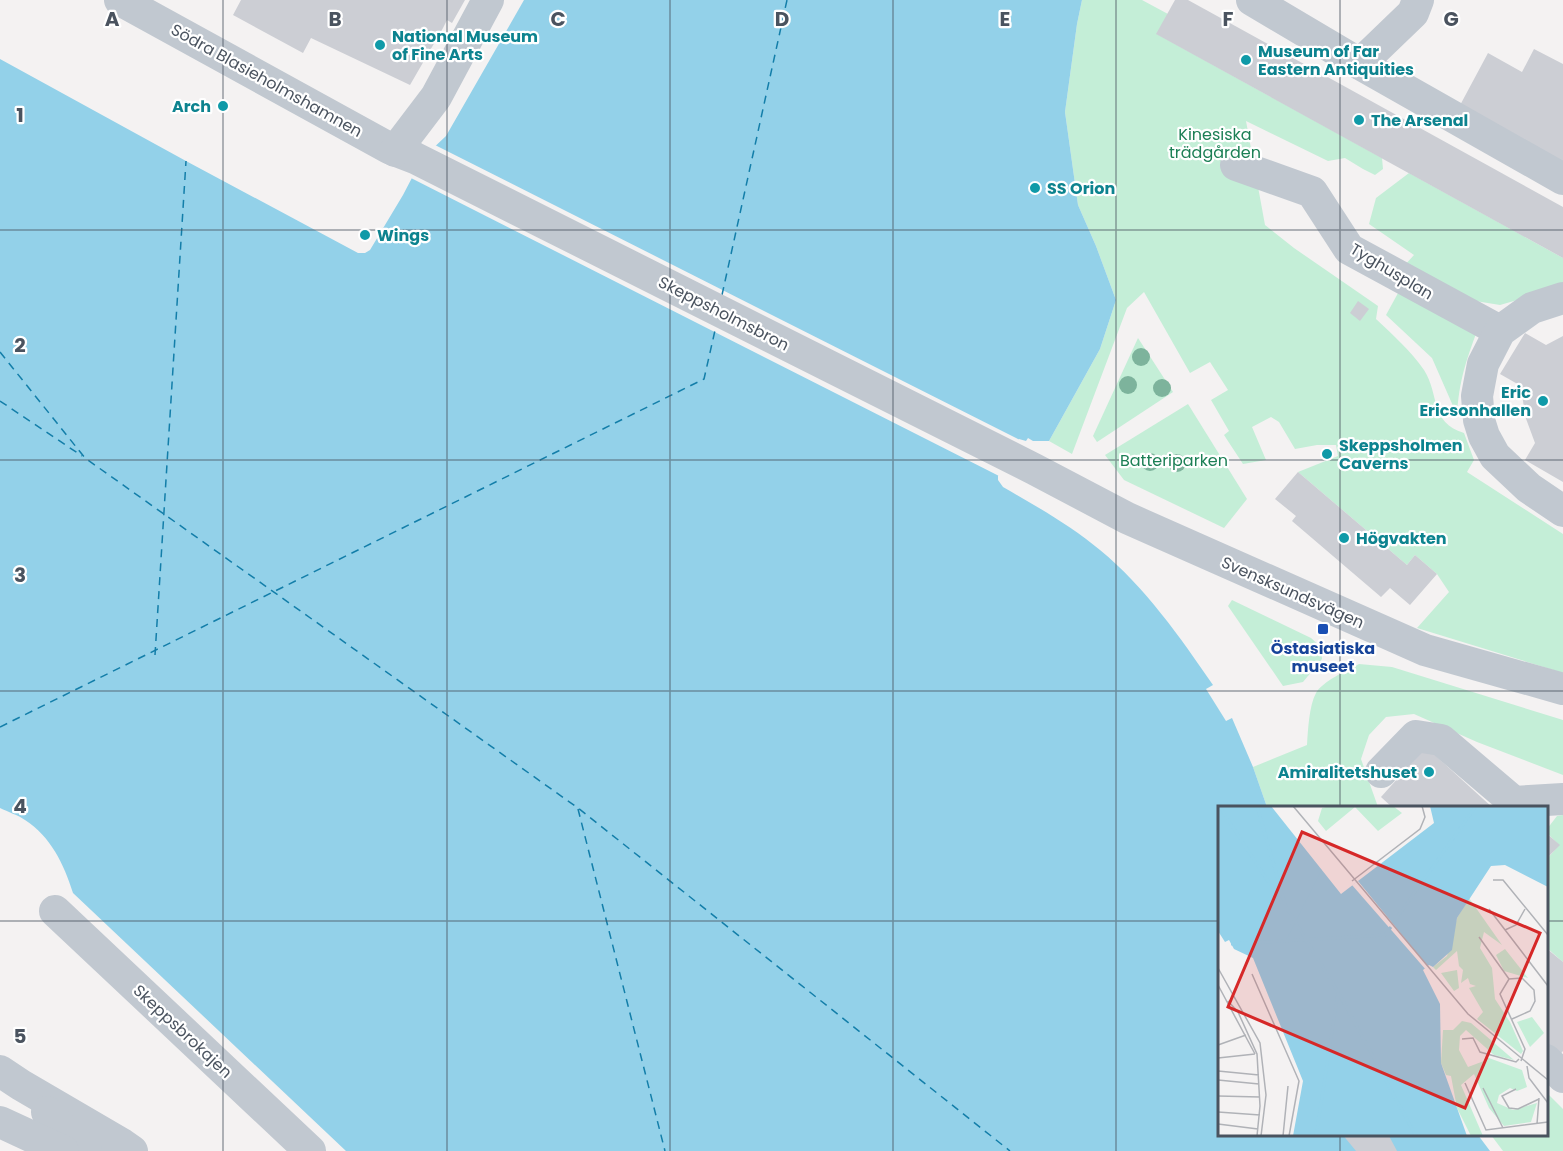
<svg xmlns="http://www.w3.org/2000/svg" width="1563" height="1151" viewBox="0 0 1563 1151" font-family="Poppins,sans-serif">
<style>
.green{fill:#c4eed7}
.water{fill:#93d1e9}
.pier{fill:#f4f2f2}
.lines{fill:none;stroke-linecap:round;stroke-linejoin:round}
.ferry{stroke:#137ea9;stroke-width:1.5;stroke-dasharray:8 6;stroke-linecap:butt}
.building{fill:#ccced4}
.minor{stroke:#c1c8d0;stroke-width:32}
.tree{fill:#7db39c}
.grid{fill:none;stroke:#4a535f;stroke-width:1.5;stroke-opacity:0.55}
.culture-dot{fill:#0f9aa8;stroke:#fff;stroke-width:2}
.transit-dot{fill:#1a4fb4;stroke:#fff;stroke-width:2}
.labels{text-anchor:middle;stroke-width:4.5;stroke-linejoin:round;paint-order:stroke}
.culture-label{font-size:16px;font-weight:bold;fill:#0d838f;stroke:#fff;text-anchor:start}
.street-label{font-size:16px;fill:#4a535f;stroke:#fff}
.park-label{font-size:16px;fill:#1c7f55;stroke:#fff}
.transit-label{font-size:16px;font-weight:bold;fill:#164399;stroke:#fff}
.inset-river{fill:none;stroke:#93d1e9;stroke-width:3}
.inset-road{fill:none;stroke:#b0b2b7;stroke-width:1.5}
.view{fill:#d62828;fill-opacity:0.15;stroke:#d62828;stroke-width:3}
.inset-edge{fill:none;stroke:#4a535f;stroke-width:3}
.grid-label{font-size:20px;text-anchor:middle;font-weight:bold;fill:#4a535f;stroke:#fff;stroke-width:4.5;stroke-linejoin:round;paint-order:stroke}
</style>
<rect width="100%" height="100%" fill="#f4f2f2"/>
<!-- green -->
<g class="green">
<path d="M 1082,0 L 1142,0 L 1168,14 L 1157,34 L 1382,158 L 1383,169 L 1375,175 L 1363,169 L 1345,158 L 1328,161 L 1246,121 L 1265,225 L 1294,248 L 1378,306 L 1376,319 C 1393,335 1411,351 1424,370 C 1440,395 1429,422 1464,433 L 1474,460 L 1467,472 L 1563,534 L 1563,673 L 1417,628 L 1449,592 L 1437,574 L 1415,555 L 1407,565 L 1298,472 L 1338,456 L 1336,445 L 1317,445 L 1295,449 L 1279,422 L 1271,417 L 1252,427 L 1266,460 L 1243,464 L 1224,435 L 1229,431 L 1211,400 L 1228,390 L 1210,362 L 1190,373 L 1144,292 L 1127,308 L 1072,454 L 1049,441 L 1100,349 L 1116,300 L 1096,246 L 1078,205 L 1065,112 L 1077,24 Z"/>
<path d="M 1409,173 L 1563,258 L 1563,287 L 1500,305 L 1457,298 L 1403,267 L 1414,255 L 1369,224 L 1376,198 Z"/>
<path d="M 1403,284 L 1477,331 C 1466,361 1459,381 1457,415 L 1432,358 L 1386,315 Z"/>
<path d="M 1138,338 L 1173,392 L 1097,442 L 1093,436 Z"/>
<path d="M 1188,404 L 1247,499 L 1224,528 L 1124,480 L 1105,455 Z"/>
<path d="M 1232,600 L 1311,638 L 1321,647 L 1322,659 L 1303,682 L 1283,686 L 1228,606 Z"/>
<path d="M 1359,664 L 1392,667 L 1563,720 L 1563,775 L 1477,742 L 1414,714 L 1386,717 L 1369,735 L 1361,759 L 1378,807 L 1267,807 L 1253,767 L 1307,745 C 1308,730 1309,706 1316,693 C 1322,682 1347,670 1359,664 Z"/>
<path d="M 1563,815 L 1563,962 L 1547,948 L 1547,859 L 1559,845 L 1547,833 L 1547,829 L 1557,816 Z"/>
<path d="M 1547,1093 L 1563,1109 L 1563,1151 L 1503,1151 L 1491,1135 L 1546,1134 Z"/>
</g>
<!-- water -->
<path class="water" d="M 524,0 L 1082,0 L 1077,24 L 1065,112 L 1078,205 L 1096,246 L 1116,300 L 1100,349 L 1049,441 L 1033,441 L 1028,438 L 1026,441 L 1019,439 L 998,476 L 998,480 L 1003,487 C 1036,506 1070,525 1100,550 C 1145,587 1180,637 1213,685 L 1206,689 L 1226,721 L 1232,718 L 1253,767 L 1267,807 L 1220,808 L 1220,1134 L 1478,1135 L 1490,1151 L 346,1151 L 73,893 C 64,864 51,837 25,820 C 18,815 8,812 0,808 L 0,59 L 186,161 L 358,253 L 365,253 L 370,250 L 403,195 L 415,172 L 428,153 L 446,136 Z"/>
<!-- pier -->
<path class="pier" d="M 433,144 L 1028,444 L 1020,442 L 1001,477 L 409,177 L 425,151 Z"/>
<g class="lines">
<!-- ferry -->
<g class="ferry">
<path d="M 722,295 L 787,0"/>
<path d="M 0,352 L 85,458 L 578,808 L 1010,1151"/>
<path d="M 0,401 L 82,456"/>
<path d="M 155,655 L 186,161"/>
<path d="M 0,727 L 704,379 L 716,326"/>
<path d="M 578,809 L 665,1151"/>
</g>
</g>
<!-- building -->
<g class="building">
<path d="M 241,0 L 465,0 L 452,23 L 447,20 L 443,28 L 410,85 L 311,38 L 303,53 L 233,15 Z"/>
<path d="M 1175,0 L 1188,0 L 1563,207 L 1563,258 L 1156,34 Z"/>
<path d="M 1534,49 L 1563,64 L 1563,167 L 1458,109 L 1488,53 L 1522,72 Z"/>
<path d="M 1358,301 L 1369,309 L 1360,321 L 1350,313 Z"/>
<path d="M 1525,333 L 1546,345 L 1563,336 L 1563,482 L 1525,460 L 1535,443 L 1525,416 L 1521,386 L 1500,374 Z"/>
<path d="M 1298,472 L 1407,565 L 1415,555 L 1437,574 L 1410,605 L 1390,588 L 1381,597 L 1292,521 L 1296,516 L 1275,499 Z"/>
<path d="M 1426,747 L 1493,808 L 1393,808 L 1381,797 Z"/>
<path d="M 1546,833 L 1560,845 L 1546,859 Z"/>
<path d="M 1546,948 L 1563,962 L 1563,1051 L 1558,1057 L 1546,1046 Z"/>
<path d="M 1342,1134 L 1388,1134 L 1397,1151 L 1356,1151 Z"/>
</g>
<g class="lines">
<!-- minor -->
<g class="minor">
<path d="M 120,0 L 389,148 L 415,158 L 1034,469 L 1127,518 L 1425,650 L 1563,689"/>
<path d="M 1252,0 L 1360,64 L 1563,179"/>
<path d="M 1360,64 L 1413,13 L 1418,0"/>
<path d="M 395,151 L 436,97 L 488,0"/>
<path d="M 1236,165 L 1312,192 L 1349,249 L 1500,331"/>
<path d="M 1563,298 L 1532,308 L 1500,331 L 1483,364 L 1477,396 L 1479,420 L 1484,436 L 1495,456 L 1529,488 L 1563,511"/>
<path d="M 1381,772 L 1416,736 L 1441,740 L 1514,802 L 1563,799"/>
<path d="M 55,911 L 310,1151"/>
<path d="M 1546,1060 L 1563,1077"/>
<path d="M 0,1071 L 21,1085 L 122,1144 L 132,1151"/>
<path d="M 47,1112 L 76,1142 L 86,1151"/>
<path d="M 0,1122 L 63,1151"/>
</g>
</g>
<!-- trees -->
<g class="tree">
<circle cx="1141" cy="357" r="9"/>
<circle cx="1128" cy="385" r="9"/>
<circle cx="1162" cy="388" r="9"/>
<circle cx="1150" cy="462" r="9"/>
<circle cx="1177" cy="463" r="9"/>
</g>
<!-- grid -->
<path class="grid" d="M 223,0 L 223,1151M 447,0 L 447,1151M 670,0 L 670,1151M 893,0 L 893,1151M 1116,0 L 1116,1151M 1340,0 L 1340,808M 0,230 L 1563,230M 0,460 L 1563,460M 0,691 L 1563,691M 0,921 L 1220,921M 1546,921 L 1563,921M 1340,1134 L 1340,1151"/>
<!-- markers -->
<g class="culture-dot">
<circle cx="380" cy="45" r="6"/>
<circle cx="1246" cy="60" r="6"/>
<circle cx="223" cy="106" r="6"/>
<circle cx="1359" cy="120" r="6"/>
<circle cx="1035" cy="188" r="6"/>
<circle cx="365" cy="235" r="6"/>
<circle cx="1543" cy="401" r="6"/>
<circle cx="1327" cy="454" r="6"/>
<circle cx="1344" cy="538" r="6"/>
<circle cx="1429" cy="772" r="6"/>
</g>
<rect class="transit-dot" x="1317" y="623" width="12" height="12" rx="3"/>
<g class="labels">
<!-- culture labels -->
<g class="culture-label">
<text x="392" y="42">National Museum<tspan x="392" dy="18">of Fine Arts</tspan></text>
<text x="1258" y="57">Museum of Far<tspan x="1258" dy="18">Eastern Antiquities</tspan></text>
<text x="211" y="112" text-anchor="end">Arch</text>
<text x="1371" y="126">The Arsenal</text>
<text x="1047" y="194">SS Orion</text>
<text x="377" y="241">Wings</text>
<text x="1531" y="398" text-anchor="end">Eric<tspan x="1531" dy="18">Ericsonhallen</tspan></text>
<text x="1339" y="451">Skeppsholmen<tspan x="1339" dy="18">Caverns</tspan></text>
<text x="1356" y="544">Högvakten</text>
<text x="1417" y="778" text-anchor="end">Amiralitetshuset</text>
</g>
<!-- street labels -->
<g class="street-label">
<text transform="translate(267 80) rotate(29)" y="6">Södra Blasieholmshamnen</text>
<text transform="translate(1392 271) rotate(31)" y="6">Tyghusplan</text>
<text transform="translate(724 313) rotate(27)" y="6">Skeppsholmsbron</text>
<text transform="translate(1293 592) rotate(24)" y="6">Svensksundsvägen</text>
<text transform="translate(183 1031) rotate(43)" y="6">Skeppsbrokajen</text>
</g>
<!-- park labels -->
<g class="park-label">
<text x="1215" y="140">Kinesiska<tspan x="1215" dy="18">trädgården</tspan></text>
<text x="1174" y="466">Batteriparken</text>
</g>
<!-- transit labels -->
<g class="transit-label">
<text x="1323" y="654">Östasiatiska<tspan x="1323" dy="18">museet</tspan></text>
</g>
</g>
<!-- overview -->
<g transform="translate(1218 806)">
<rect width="330" height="330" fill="#f4f2f2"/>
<path d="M 112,0 L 175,0 L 184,7 L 160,25 L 137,1 L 108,25 L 100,15 L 104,2 ZM 251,92 L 284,139 L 266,126 L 262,142 L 274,162 L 277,193 L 292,216 L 305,245 L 303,248 L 259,213 L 265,206 L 251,182 L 258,180 L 252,178 L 250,172 L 243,177 L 245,164 L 241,160 L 239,145 L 218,164 L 215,161 L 229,150 L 239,112 ZM 287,143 L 310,172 L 286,165 L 278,149 ZM 239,164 L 241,182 L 236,185 L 223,167 ZM 314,211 L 326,227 L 312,241 L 299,216 ZM 244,215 L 253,217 L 296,254 L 276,249 L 248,224 L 242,230 L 241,244 L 250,261 L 266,255 L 268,251 L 304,264 L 309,281 L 299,285 L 292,282 L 281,289 L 279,297 L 295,304 L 319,297 L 313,316 L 286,320 L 271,302 L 256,268 L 243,279 L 265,330 L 253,330 L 239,302 L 233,270 L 228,269 L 223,257 L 225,224 L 235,224 Z" fill="#c4eed7"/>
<path d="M 0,0 L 53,0 L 123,88 L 216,17 L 212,0 L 330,0 L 330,81 L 287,59 L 273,60 L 239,112 L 234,144 L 215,161 L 211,159 L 205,164 L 222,198 L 223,257 L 249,330 L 75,330 L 85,275 L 35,152 L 16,143 L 11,134 L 7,136 L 0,125 Z" fill="#93d1e9"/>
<path d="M 140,75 L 211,162 L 209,165 L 134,79 Z" fill="#f4f2f2"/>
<path class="inset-river" d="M 1,0 L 65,98M 39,0 L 68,101 L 120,186 L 198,330M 175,117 L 258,0M 66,135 L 102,63M 13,138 L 167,129 L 173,121M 98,330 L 120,187"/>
<path class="inset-road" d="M 75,0 L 250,208 L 330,274M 275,74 L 285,74 L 330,129M 134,75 L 202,23 L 207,11 L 204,0M 271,103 L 330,180M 287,124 L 298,119 L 307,103M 261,131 L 291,173M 0,162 L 42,237 L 48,289 L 43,330M 34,168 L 81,275 L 71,330M 0,179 L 37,248M 10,195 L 20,206 L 39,248 L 42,300 L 39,330M 294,213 L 312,205 L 317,195 L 316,184 L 304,172 L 291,173 L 282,188 L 307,243 L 303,255M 244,233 L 255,232 L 262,246 L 298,256 L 301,253M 0,239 L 28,229M 0,252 L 37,248M 309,260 L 311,272 L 330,297M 0,265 L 41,269M 0,274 L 41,278M 247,277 L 268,324 L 330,316M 265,282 L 285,322M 298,283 L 284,290 L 291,302 L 300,303 L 321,293M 0,290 L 42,291M 0,306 L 42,309M 0,318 L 40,323M 319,318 L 321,292M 65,330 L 70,280"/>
<path class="view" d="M 84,26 L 322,127 L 247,302 L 10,201 Z"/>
<rect width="330" height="330" class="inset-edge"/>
</g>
<g class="grid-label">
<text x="112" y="26">A</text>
<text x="335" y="26">B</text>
<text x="558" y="26">C</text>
<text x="782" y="26">D</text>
<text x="1005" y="26">E</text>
<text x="1228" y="26">F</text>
<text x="1451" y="26">G</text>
<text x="20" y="122">1</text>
<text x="20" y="352">2</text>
<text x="20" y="582">3</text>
<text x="20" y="813">4</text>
<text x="20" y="1043">5</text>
</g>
</svg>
